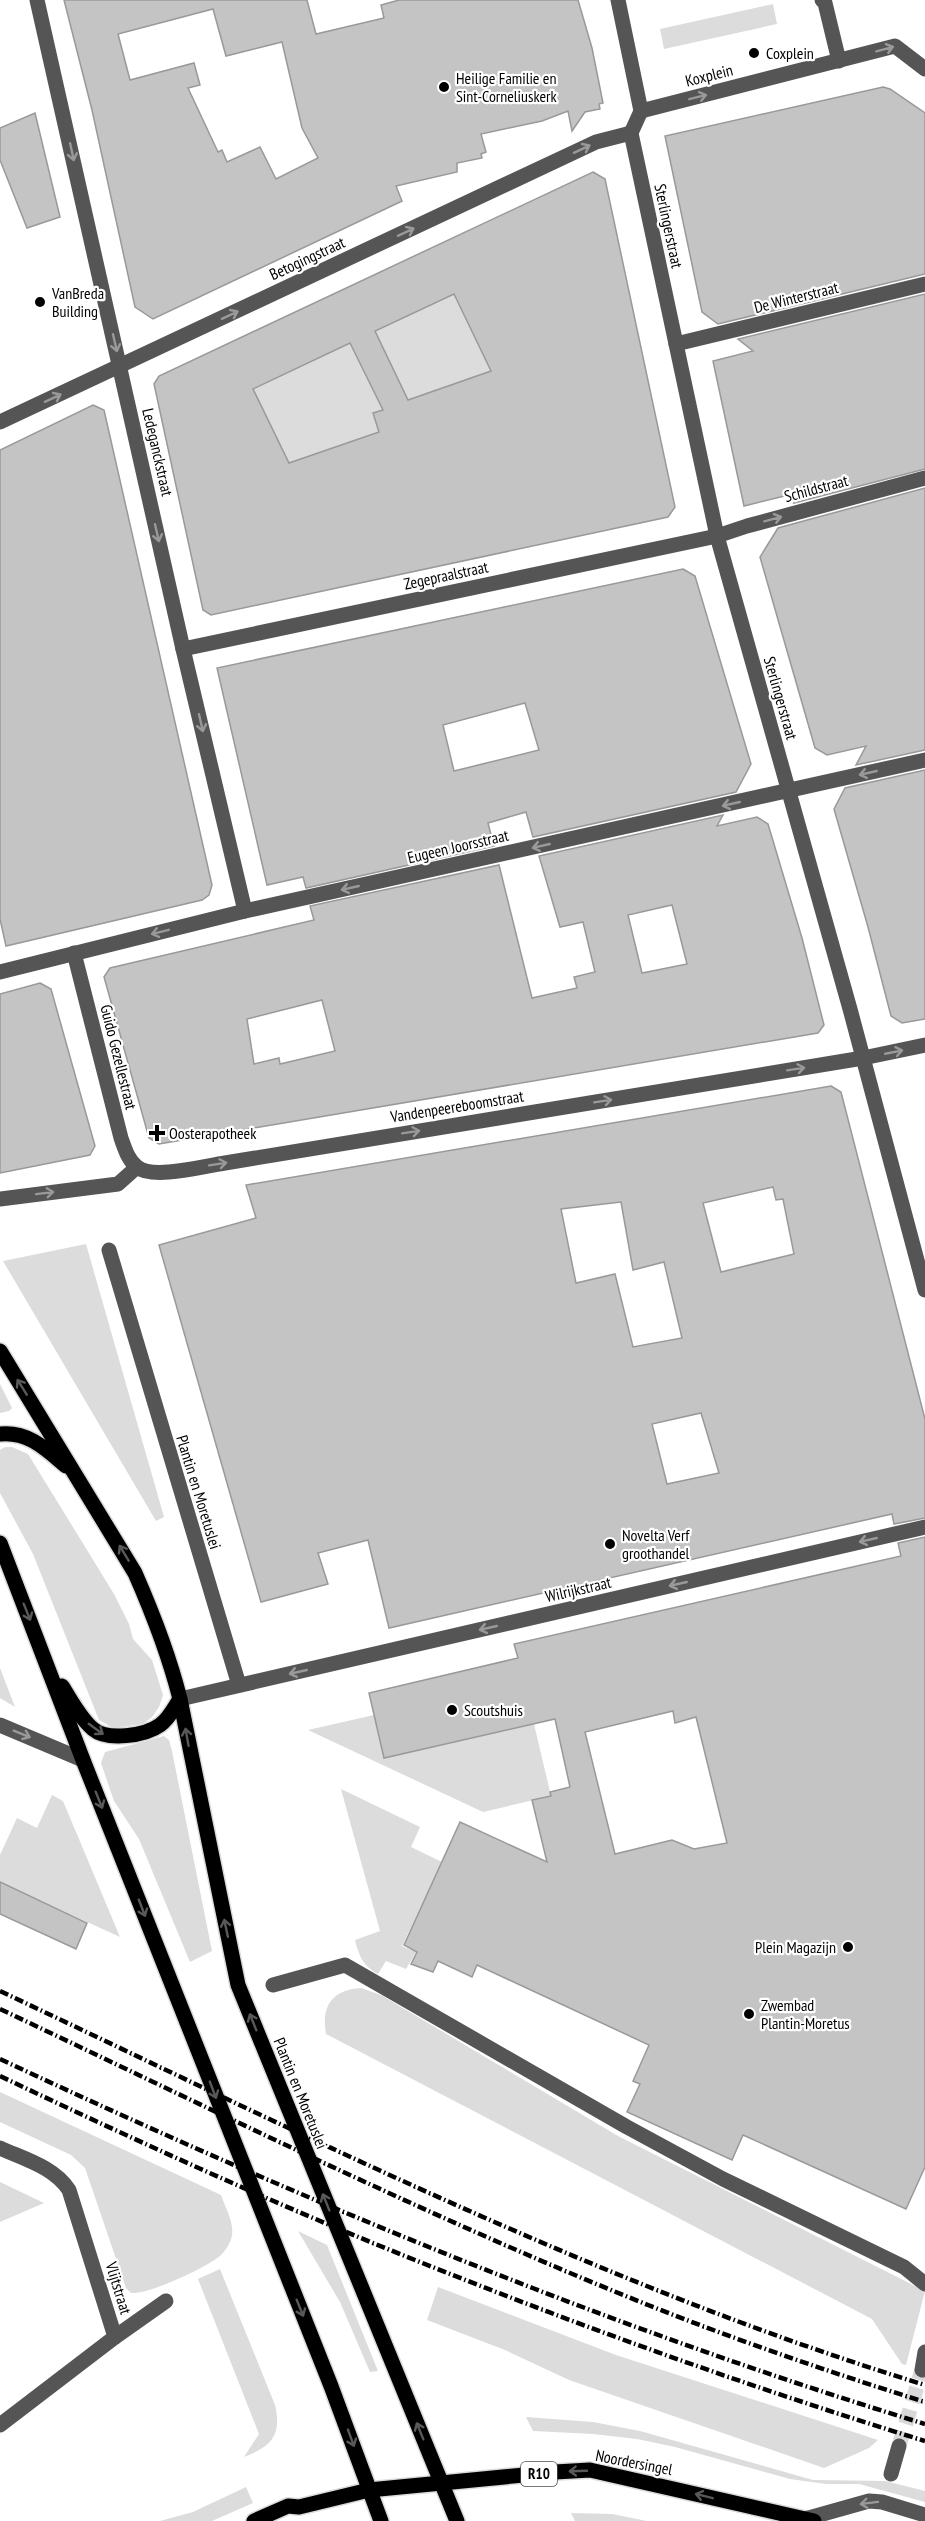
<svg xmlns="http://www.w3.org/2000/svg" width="925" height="2521" viewBox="0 0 925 2521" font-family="'PT Sans Narrow',sans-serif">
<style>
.green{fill:#dcdcdc}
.building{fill:#c4c4c4;stroke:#999;stroke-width:1.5;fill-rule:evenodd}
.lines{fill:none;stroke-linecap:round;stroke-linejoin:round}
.minor-tunnel{stroke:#d9d9d9;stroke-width:15;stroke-dasharray:15 8;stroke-linecap:butt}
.major-casing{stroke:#dbdbdb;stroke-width:18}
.minor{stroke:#555;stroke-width:15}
.major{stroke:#000;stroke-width:15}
.rail{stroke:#000;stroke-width:4.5;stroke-dasharray:9 3 1.5 3;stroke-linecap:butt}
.oneway{stroke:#999}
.oneway2{stroke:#595959}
.poi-dot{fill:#000;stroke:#fff;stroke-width:2}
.labels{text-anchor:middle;stroke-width:4.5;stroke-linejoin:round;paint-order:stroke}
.shield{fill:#fff;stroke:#4c4c4c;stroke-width:1.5}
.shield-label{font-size:15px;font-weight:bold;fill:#000}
.poi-label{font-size:16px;fill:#000;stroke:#fff;text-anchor:start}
.street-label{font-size:16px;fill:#000;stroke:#fff}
</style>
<rect width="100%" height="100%" fill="#fff"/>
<!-- green -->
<g class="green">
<path d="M 773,4 L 777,24 L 664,49 L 660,29 Z"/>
<path d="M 455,294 L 491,371 L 408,400 L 375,331 Z"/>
<path d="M 350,343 L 383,410 L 373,414 L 379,432 L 289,463 L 253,389 Z"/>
<path d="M 86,1244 L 164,1517 L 156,1521 L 3,1261 Z"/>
<path d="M 0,1384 L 12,1408 L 9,1411 L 0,1413 Z"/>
<path d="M 5,1447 L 12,1447 L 28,1454 L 114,1594 L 129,1624 L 133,1639 L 152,1660 L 163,1695 L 159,1707 L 152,1717 L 143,1724 L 113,1728 L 99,1720 L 33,1554 L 0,1493 L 0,1450 Z"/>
<path d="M 0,1668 L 15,1707 L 0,1698 Z"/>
<path d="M 374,1715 L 384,1758 L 534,1724 L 551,1796 L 483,1812 L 308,1730 Z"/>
<path d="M 164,1736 L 169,1740 L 172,1751 L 212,1951 L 190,1962 L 139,1839 L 114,1801 L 101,1763 L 105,1752 Z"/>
<path d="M 341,1789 L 420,1827 L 411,1847 L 442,1862 L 402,1946 L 416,1952 L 406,1969 L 386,1961 L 378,1974 C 363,1966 359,1956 355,1940 L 380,1931 Z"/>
<path d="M 52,1795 L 63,1801 L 120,1937 L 0,1882 L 0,1855 L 17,1818 L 37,1828 Z"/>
<path d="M 361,1988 L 381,1995 L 618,2136 L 925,2291 L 906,2365 L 902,2364 L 872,2319 L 326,2034 C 321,2006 332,1990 361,1988 Z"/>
<path d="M 0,2092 L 221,2195 C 225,2207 234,2222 232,2235 C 231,2242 226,2250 221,2255 C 208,2267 148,2295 131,2293 L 126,2288 L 85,2168 L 71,2155 L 0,2122 Z"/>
<path d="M 0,2182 L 44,2203 L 0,2222 Z"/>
<path d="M 298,2231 L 327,2245 L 378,2371 L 370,2372 L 340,2302 Z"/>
<path d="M 220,2269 L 275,2405 C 282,2435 272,2446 244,2457 L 259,2434 L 198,2279 Z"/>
<path d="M 438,2287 L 616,2355 L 878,2440 L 869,2448 L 824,2468 L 569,2380 L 505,2350 L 427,2320 Z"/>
<path d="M 526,2417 L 593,2422 L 640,2431 L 813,2480 L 885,2481 L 925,2491 L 925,2502 L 859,2484 L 826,2484 L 790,2479 L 675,2447 L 637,2439 L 593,2434 L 533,2431 Z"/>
<path d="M 246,2487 L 253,2503 L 212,2521 L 160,2521 L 193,2512 Z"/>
<path d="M 571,2513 L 612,2514 L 647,2521 L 575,2521 Z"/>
</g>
<!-- building -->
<g class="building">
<path d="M 64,0 L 307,0 L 316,34 L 384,18 L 381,5 L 399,0 L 578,0 L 592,48 L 603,103 L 599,104 L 600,109 L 585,112 L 572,131 L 568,111 L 542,121 L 481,134 L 486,152 L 481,154 L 482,158 L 457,163 L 457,172 L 396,186 L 402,201 L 153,319 L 135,307 L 92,110 ZM 213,9 L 226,56 L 282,42 L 302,128 L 318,158 L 276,179 L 260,147 L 227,162 L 222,150 L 218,152 L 188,88 L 200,85 L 194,63 L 130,80 L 118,34 Z"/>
<path d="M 883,87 L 890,89 L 925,113 L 925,274 L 718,324 L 702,312 L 665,136 Z"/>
<path d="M 35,113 L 60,217 L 27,228 L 0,160 L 0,128 Z"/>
<path d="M 593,172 L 605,179 L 675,507 L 668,517 L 211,615 L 203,610 L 154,384 L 159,376 ZM 454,294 L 491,371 L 408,400 L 375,331 ZM 350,343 L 383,410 L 373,413 L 379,432 L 289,463 L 253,389 Z"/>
<path d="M 925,294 L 925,469 L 794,503 L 801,492 L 744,506 L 713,361 L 753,351 L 738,339 Z"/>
<path d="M 93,405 L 104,410 L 212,885 L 209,895 L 202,900 L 6,946 L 0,919 L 0,450 Z"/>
<path d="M 925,488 L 925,750 L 856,765 L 866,746 L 827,755 L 815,748 L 760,557 L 778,528 Z"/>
<path d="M 683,569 L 695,576 L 751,764 L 736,792 L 533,837 L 526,812 L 488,823 L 494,846 L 306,888 L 303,877 L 267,885 L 217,668 ZM 525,703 L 539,750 L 454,771 L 443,725 Z"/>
<path d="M 925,770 L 925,1019 L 902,1023 L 891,1016 L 868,927 L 834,809 L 845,788 Z"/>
<path d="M 723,815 L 717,826 L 757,817 L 768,824 L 802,938 L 824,1025 L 818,1033 L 159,1144 L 149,1138 L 104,977 L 110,968 L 314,920 L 310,906 L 499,865 L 532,998 L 577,988 L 574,977 L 595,972 L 583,922 L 560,927 L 539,856 ZM 672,905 L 687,964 L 642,973 L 628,915 ZM 322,1000 L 335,1051 L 280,1064 L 279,1058 L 254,1064 L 247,1019 Z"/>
<path d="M 40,983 L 51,989 L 95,1146 L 90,1155 L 0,1173 L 0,994 Z"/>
<path d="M 831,1086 L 841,1092 L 925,1419 L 925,1518 L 894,1524 L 892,1514 L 389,1628 L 368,1540 L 318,1553 L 328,1584 L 261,1602 L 159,1245 L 256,1218 L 246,1185 ZM 773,1187 L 776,1200 L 783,1199 L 794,1254 L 721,1272 L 703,1203 ZM 621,1202 L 633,1270 L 664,1262 L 682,1338 L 633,1347 L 615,1274 L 576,1283 L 561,1209 ZM 701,1413 L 719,1473 L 667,1484 L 652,1424 Z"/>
<path d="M 925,1537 L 925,2167 L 906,2209 L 743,2135 L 732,2160 L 627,2112 L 640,2084 L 633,2081 L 649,2045 L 477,1965 L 472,1977 L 438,1961 L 433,1972 L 411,1964 L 417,1952 L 404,1945 L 460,1822 L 547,1862 L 532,1800 L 551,1796 L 550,1792 L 570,1787 L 555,1719 L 384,1758 L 369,1693 L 518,1658 L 514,1644 L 901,1556 L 898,1543 ZM 673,1711 L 675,1723 L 696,1717 L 727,1843 L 694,1849 L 672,1840 L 615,1854 L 585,1732 Z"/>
<path d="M 0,1882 L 87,1923 L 76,1949 L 0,1914 Z"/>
</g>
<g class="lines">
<!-- minor-tunnel -->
<path class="minor-tunnel" d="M 899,2446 L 922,2370"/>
<defs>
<g id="major">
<path d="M 0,1351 L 135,1573 C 153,1614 169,1655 180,1699 L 238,1985 L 457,2521"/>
<path d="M 0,1434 C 28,1431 46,1449 66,1466"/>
<path d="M 0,1543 L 83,1760 L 331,2386 L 381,2521"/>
<path d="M 62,1686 C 71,1700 80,1718 93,1729 C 107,1741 145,1736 160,1725 C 169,1719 174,1708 180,1699"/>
<path d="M 254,2521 L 288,2506 L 299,2507 L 369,2490 L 555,2472 L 590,2470 L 814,2521"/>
</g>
</defs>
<!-- major casing -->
<use href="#major" class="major-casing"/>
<!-- minor -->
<g class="minor">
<path d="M 37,0 L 183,649 L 245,911"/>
<path d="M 618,0 L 641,111"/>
<path d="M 822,0 L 825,3 L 839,61"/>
<path d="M 641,111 L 631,133 L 717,536 L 850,1009 L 925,1290"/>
<path d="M 641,111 L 895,46 L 925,69"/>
<path d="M 676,344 L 925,284"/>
<path d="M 0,422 L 596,142 L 631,133"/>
<path d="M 183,649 L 717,536 L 747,526 L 925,478"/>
<path d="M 74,953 L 121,1138 C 125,1149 128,1160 137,1167 C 153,1180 204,1166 225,1163 L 863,1058 L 925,1045"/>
<path d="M 0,972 L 245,911 L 925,760"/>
<path d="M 0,1199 L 118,1184 L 137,1167"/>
<path d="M 109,1250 L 239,1685"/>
<path d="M 180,1699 L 925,1527"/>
<path d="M 0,1725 L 83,1760"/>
<path d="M 273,1985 L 345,1965 L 627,2127 L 723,2179 L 904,2267 L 925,2284"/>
<path d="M 0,2148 C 24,2159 54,2167 69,2190 L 115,2337 L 0,2425"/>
<path d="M 115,2337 L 166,2301"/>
<path d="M 922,2370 L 925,2352"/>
<path d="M 891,2474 L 899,2446"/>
<path d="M 805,2519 L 869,2501 L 882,2502 L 925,2515"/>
</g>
<!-- major -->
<use href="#major" class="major"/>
<!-- rail -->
<g class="rail">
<path d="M 0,1991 C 303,2134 604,2287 925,2385"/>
<path d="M 0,2009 C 214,2110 428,2217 648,2305 C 739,2341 832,2373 925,2402"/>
<path d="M 0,2059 C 301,2200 607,2327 925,2424"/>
<path d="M 0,2076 C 143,2144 288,2210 435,2268 C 596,2332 759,2390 925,2441"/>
</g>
</g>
<!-- one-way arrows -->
<defs><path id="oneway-shaft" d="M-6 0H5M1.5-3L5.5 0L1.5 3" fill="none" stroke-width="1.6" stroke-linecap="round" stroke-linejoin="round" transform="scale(1.5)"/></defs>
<g class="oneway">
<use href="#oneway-shaft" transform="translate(885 49) rotate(-15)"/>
<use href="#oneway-shaft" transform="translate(698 97) rotate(-14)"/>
<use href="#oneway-shaft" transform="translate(582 149) rotate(-25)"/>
<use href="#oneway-shaft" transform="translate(72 152) rotate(78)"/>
<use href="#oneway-shaft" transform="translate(406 232) rotate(-25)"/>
<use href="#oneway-shaft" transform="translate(230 315) rotate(-25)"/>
<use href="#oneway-shaft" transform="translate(115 343) rotate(77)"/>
<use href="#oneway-shaft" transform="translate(53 398) rotate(-25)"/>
<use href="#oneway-shaft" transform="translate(773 519) rotate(-15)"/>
<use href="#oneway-shaft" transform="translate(157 533) rotate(77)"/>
<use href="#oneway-shaft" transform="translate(201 723) rotate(77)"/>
<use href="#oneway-shaft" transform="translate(868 773) rotate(167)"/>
<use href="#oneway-shaft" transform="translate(731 804) rotate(167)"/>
<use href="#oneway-shaft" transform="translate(541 846) rotate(167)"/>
<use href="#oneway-shaft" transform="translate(350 888) rotate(167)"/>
<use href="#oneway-shaft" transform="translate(160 932) rotate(166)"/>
<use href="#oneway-shaft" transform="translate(894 1052) rotate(-11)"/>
<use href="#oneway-shaft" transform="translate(796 1069) rotate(-9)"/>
<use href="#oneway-shaft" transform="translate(603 1101) rotate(-9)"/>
<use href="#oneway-shaft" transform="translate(411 1132) rotate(-9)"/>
<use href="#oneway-shaft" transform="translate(218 1164) rotate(-9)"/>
<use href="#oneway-shaft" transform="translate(45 1193) rotate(-7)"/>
<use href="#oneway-shaft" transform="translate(868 1540) rotate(167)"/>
<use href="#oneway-shaft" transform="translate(678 1584) rotate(167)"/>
<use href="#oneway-shaft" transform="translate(488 1628) rotate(167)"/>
<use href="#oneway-shaft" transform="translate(298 1672) rotate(167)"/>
<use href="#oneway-shaft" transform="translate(22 1734) rotate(22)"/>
<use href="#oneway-shaft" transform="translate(869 2503) rotate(173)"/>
</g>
<g class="oneway2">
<use href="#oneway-shaft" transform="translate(22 1387) rotate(-122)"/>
<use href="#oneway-shaft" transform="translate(124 1553) rotate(-121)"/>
<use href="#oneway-shaft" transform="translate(27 1612) rotate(68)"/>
<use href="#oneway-shaft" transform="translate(96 1729) rotate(36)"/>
<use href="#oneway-shaft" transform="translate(187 1737) rotate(-100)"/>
<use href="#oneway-shaft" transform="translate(99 1800) rotate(68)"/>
<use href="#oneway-shaft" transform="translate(142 1908) rotate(69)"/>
<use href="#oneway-shaft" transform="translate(226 1928) rotate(-102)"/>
<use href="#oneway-shaft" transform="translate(253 2022) rotate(-112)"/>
<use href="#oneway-shaft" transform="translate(213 2090) rotate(69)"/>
<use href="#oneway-shaft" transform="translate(326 2202) rotate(-112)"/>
<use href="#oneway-shaft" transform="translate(300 2308) rotate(68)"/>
<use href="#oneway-shaft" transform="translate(420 2431) rotate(-112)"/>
<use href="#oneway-shaft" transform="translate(351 2438) rotate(70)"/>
<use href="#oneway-shaft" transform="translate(578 2471) rotate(178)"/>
<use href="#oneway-shaft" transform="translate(704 2496) rotate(-166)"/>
</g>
<!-- markers -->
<g class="poi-dot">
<circle cx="754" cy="53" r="6"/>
<circle cx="444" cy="87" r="6"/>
<circle cx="40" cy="302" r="6"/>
<path d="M154 1124h6v6h6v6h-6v6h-6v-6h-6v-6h6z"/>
<circle cx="610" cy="1544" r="6"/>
<circle cx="452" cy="1710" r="6"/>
<circle cx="848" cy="1947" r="6"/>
<circle cx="749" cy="2014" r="6"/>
</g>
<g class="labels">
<!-- shield labels -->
<rect class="shield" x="521" y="2462" width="36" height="24" rx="4.5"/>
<g class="shield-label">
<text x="539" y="2479">R10</text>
</g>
<!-- poi labels -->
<g class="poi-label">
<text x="766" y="59">Coxplein</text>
<text x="456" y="84">Heilige Familie en<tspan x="456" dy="18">Sint-Corneliuskerk</tspan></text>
<text x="52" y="299">VanBreda<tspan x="52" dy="18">Building</tspan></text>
<text x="169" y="1139">Oosterapotheek</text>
<text x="622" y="1541">Novelta Verf<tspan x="622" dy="18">groothandel</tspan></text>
<text x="464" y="1716">Scoutshuis</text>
<text x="836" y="1953" text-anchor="end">Plein Magazijn</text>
<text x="761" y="2011">Zwembad<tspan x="761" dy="18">Plantin-Moretus</tspan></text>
</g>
<!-- street labels -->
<g class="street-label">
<text transform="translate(709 75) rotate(-14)" y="6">Koxplein</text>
<text transform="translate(669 226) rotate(78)" y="6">Sterlingerstraat</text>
<text transform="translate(307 258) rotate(-25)" y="6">Betogingstraat</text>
<text transform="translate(796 297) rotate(-14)" y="6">De Winterstraat</text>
<text transform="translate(158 452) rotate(77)" y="6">Ledeganckstraat</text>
<text transform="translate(816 488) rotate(-15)" y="6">Schildstraat</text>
<text transform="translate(446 575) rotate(-12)" y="6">Zegepraalstraat</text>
<text transform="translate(781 698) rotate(74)" y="6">Sterlingerstraat</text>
<text transform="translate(458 846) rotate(-13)" y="6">Eugeen Joorsstraat</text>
<text transform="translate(119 1057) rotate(76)" y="6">Guido Gezellestraat</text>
<text transform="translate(457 1106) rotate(-9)" y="6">Vandenpeereboomstraat</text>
<text transform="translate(199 1492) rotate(73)" y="6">Plantin en Moretuslei</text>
<text transform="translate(578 1589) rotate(-13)" y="6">Wilrijkstraat</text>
<text transform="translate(301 2093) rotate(68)" y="6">Plantin en Moretuslei</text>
<text transform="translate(119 2288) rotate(73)" y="6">Vlijtstraat</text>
<text transform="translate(634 2462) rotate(11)" y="6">Noordersingel</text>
</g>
</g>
</svg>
